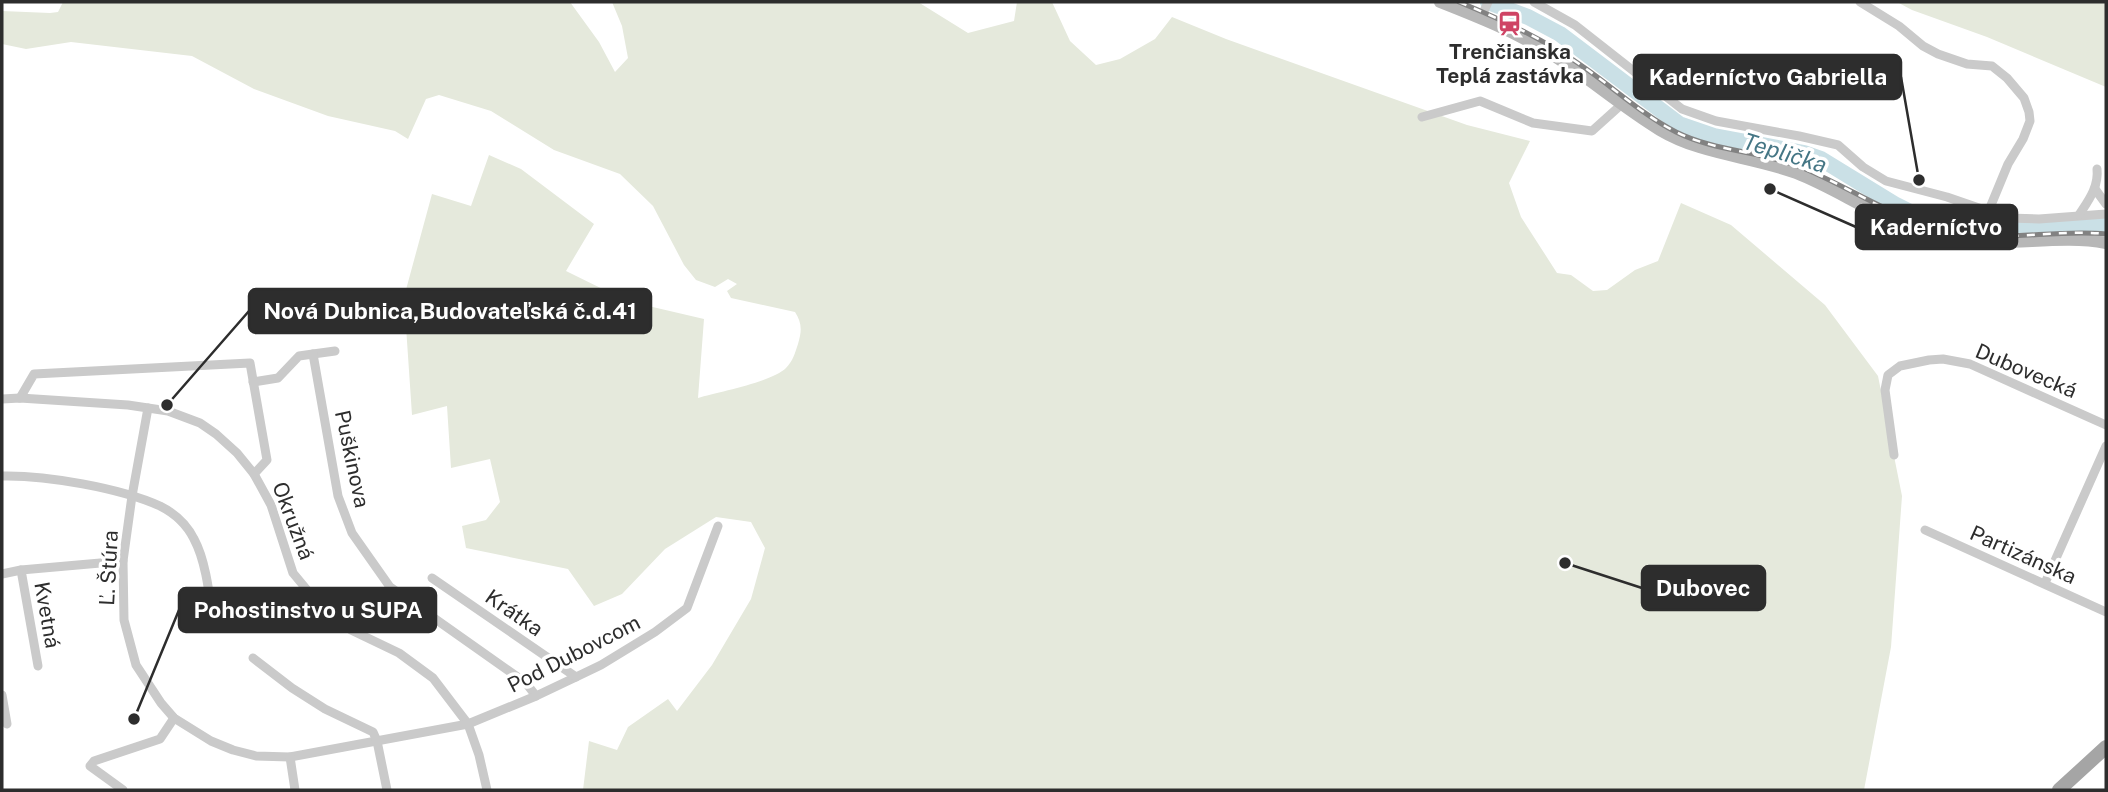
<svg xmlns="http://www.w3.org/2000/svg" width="2108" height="792" viewBox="0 0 2108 792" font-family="'Public Sans',sans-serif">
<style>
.green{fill:#e5e9dc}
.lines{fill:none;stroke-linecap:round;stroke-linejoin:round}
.river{stroke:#cae0e6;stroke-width:16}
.minor{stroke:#cacaca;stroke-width:9}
.secondary{stroke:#b7b7b7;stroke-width:12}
.primary{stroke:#a5a5a5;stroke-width:14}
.rail-casing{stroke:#828282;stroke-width:5}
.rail{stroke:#fff;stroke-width:2.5;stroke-dasharray:8;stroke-linecap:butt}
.labels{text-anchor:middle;stroke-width:7;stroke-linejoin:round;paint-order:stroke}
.poi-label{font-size:21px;font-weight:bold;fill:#2d2d2d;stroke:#fff}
.street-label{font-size:21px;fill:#2d2d2d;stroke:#fff}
.water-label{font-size:23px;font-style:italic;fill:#457685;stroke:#fff}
.leader{fill:none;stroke:#2d2d2d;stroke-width:2.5}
.callout-dot{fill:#2d2d2d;stroke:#fff;stroke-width:2.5}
.callout{fill:#2d2d2d;stroke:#2d2d2d;stroke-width:2.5}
.callout-label{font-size:23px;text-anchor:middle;font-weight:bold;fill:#fff}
</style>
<rect width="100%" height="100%" fill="#fff"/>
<!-- green -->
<g class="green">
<path d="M 63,2 L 570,2 L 599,42 L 615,72 L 628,58 L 622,26 L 612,2 L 918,2 L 968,33 L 1014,21 L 1017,2 L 1052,2 L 1070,41 L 1096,65 L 1120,59 L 1155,39 L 1172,17 L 1226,39 L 1467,125 L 1530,141 L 1509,183 L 1521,217 L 1557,273 L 1571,275 L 1593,291 L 1607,290 L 1635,270 L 1658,261 L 1681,203 L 1731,225 L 1825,305 L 1878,376 L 1902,496 L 1891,647 L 1864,790 L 583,790 L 589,741 L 617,750 L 628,727 L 668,699 L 677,711 L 712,665 L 751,599 L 765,548 L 751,522 L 716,517 L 665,549 L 622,594 L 594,606 L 568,569 L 466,548 L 462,526 L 486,520 L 500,502 L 490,459 L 451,468 L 447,406 L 412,415 L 404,297 L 432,194 L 471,206 L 489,155 L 521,169 L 594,224 L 566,271 L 627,301 L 704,319 L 698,398 C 718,392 772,382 786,368 C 793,361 795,353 798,344 C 802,331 802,323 795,312 L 731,298 L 727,291 L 737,284 L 728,279 L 715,287 L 696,280 L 684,265 L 653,206 L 620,174 L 554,150 L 491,111 L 439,95 L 426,99 L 408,139 L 395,131 L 328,116 L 254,89 L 192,56 L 71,42 L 26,49 L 2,44 L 2,11 L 50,13 L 58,12 Z"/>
<path d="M 1897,2 L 2106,2 L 2106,87 L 1987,37 L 1912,10 Z"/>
</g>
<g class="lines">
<!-- river -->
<path class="river" d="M 1488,2 L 1528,17 L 1560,34 L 1679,124 L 1714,136 L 1804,153 L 1821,159 L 1896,205 L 1928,221 L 1954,227 L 1979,230 L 2106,225"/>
<!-- minor -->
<g class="minor">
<path d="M 1534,2 L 1575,25 L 1682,109 L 1716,121 L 1799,136 L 1838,145 L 1863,167 L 1886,181 L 1947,197 L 2008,218 L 2039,219 L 2106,214"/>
<path d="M 1860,2 L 1899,26 L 1923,46 L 1938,54 L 1967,64 L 1992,66 L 2007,78 L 2024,98 L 2029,112 L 2030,121 L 2023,139 L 2008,164 L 1989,210 L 1988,242"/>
<path d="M 1481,18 L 1488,2"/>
<path d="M 1422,117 L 1480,101 L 1533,123 L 1592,131 L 1622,104"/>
<path d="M 2095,189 L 2106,204"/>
<path d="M 2079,215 C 2088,201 2099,187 2097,169"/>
<path d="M 313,354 L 335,351"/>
<path d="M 253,382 L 278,378 L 299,356 L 313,354 L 338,496 L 352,533 L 390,587 L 526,683 L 536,696"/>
<path d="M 20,398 L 34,374 L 250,363 L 267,460 L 254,474"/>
<path d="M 2,399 L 20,398 L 128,405 L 168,411 L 200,423 L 216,434 L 237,453 L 254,474 L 271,505 L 293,573 L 322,608 L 351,630 L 399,653 L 433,678 L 468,724 L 479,755 L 487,790"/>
<path d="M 148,408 L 132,496 L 123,561 L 124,620 L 136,665 L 161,703 L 174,718 L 211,741 L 233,750 L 256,756 L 290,757 L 468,724 L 536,696 L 576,677 L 601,665 L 655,632 L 687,608 L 718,526"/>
<path d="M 1894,455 L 1885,390 L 1888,375 L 1900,366 L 1929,360 L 1943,359 L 1970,364 L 2106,425"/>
<path d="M 2,476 C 46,475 120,488 160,506 C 174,513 187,525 194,539 C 207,563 210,601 214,628"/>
<path d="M 1925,530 L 2106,612"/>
<path d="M 21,570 L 38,666"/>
<path d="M 2,574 L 21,570 L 123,561"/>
<path d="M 432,578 L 576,677"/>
<path d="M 2045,583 L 2106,446"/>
<path d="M 253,658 L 292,688 L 325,709 L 373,732 L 377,741 L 387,790"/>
<path d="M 2,695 L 7,724"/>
<path d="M 290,757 L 295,790"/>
<path d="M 123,790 L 90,766 L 94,761 L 160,739 L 174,718"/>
</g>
<!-- secondary -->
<path class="secondary" d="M 1440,2 C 1478,17 1516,32 1551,54 C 1588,77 1622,107 1660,130 C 1702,155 1751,156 1796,173 C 1837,189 1874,216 1916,229 C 1940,237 1965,242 1990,242 C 2028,243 2068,236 2106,243"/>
<!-- primary -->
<path class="primary" d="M 2059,790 L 2106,747"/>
<defs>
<path id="rail" d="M 1459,2 C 1503,20 1546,40 1585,68 C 1615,89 1643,115 1676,132 C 1714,151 1758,151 1798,166 C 1854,188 1902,226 1964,234 C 2011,241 2059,229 2106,234"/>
</defs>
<!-- rail casing -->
<use href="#rail" class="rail-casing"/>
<!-- rail -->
<use href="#rail" class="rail"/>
</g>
<!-- icons -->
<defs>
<symbol id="station-bare" viewBox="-9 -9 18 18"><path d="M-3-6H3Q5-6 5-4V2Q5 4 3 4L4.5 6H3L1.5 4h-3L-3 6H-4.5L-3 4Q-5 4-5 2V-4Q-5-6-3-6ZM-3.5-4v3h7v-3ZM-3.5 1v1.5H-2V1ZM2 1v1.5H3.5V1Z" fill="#cf4465" stroke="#fff" stroke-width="2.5" paint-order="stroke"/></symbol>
</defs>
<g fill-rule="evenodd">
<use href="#station-bare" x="1492" y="6" width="35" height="35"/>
</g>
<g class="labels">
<!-- poi labels -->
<g class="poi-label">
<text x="1510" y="59">Trenčianska<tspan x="1510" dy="24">Teplá zastávka</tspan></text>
</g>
<!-- street labels -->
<g class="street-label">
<text transform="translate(2026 371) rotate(23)" y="7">Dubovecká</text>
<text transform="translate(352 459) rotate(78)" y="7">Puškinova</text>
<text transform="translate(293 521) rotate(69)" y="7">Okružná</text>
<text transform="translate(2023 555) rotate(24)" y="7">Partizánska</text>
<text transform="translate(109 568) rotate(-87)" y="7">Ľ. Štúra</text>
<text transform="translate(514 613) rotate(35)" y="7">Krátka</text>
<text transform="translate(47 615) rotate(80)" y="7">Kvetná</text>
<text transform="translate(574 654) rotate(-27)" y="7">Pod Dubovcom</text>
</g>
<!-- water labels -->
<g class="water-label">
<text transform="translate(1785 153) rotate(17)" y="8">Teplička</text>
</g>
</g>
<!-- callouts -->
<path class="leader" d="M1919 180L1901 77M1770 189L1856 227M167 405L249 311M1565 563L1642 588M134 719L179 610"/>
<g class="callout-dot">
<circle cx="1919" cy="180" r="7"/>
<circle cx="1770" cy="189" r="7"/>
<circle cx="167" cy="405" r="7"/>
<circle cx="1565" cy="563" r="7"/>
<circle cx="134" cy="719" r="7"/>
</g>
<g class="callout">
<rect x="1634" y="55" width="267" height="44" rx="7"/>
<rect x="1856" y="205" width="161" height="44" rx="7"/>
<rect x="249" y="289" width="402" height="44" rx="7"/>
<rect x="1642" y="566" width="123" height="44" rx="7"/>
<rect x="179" y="588" width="257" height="44" rx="7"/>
</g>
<g class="callout-label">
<text x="1768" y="85">Kaderníctvo Gabriella</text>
<text x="1936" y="235">Kaderníctvo</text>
<text x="450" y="319">Nová Dubnica,Budovateľská č.d.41</text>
<text x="1703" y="596">Dubovec</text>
<text x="308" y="618">Pohostinstvo u SUPA</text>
</g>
<!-- border -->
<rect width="2108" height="792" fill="none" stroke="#2d2d2d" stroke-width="7"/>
</svg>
